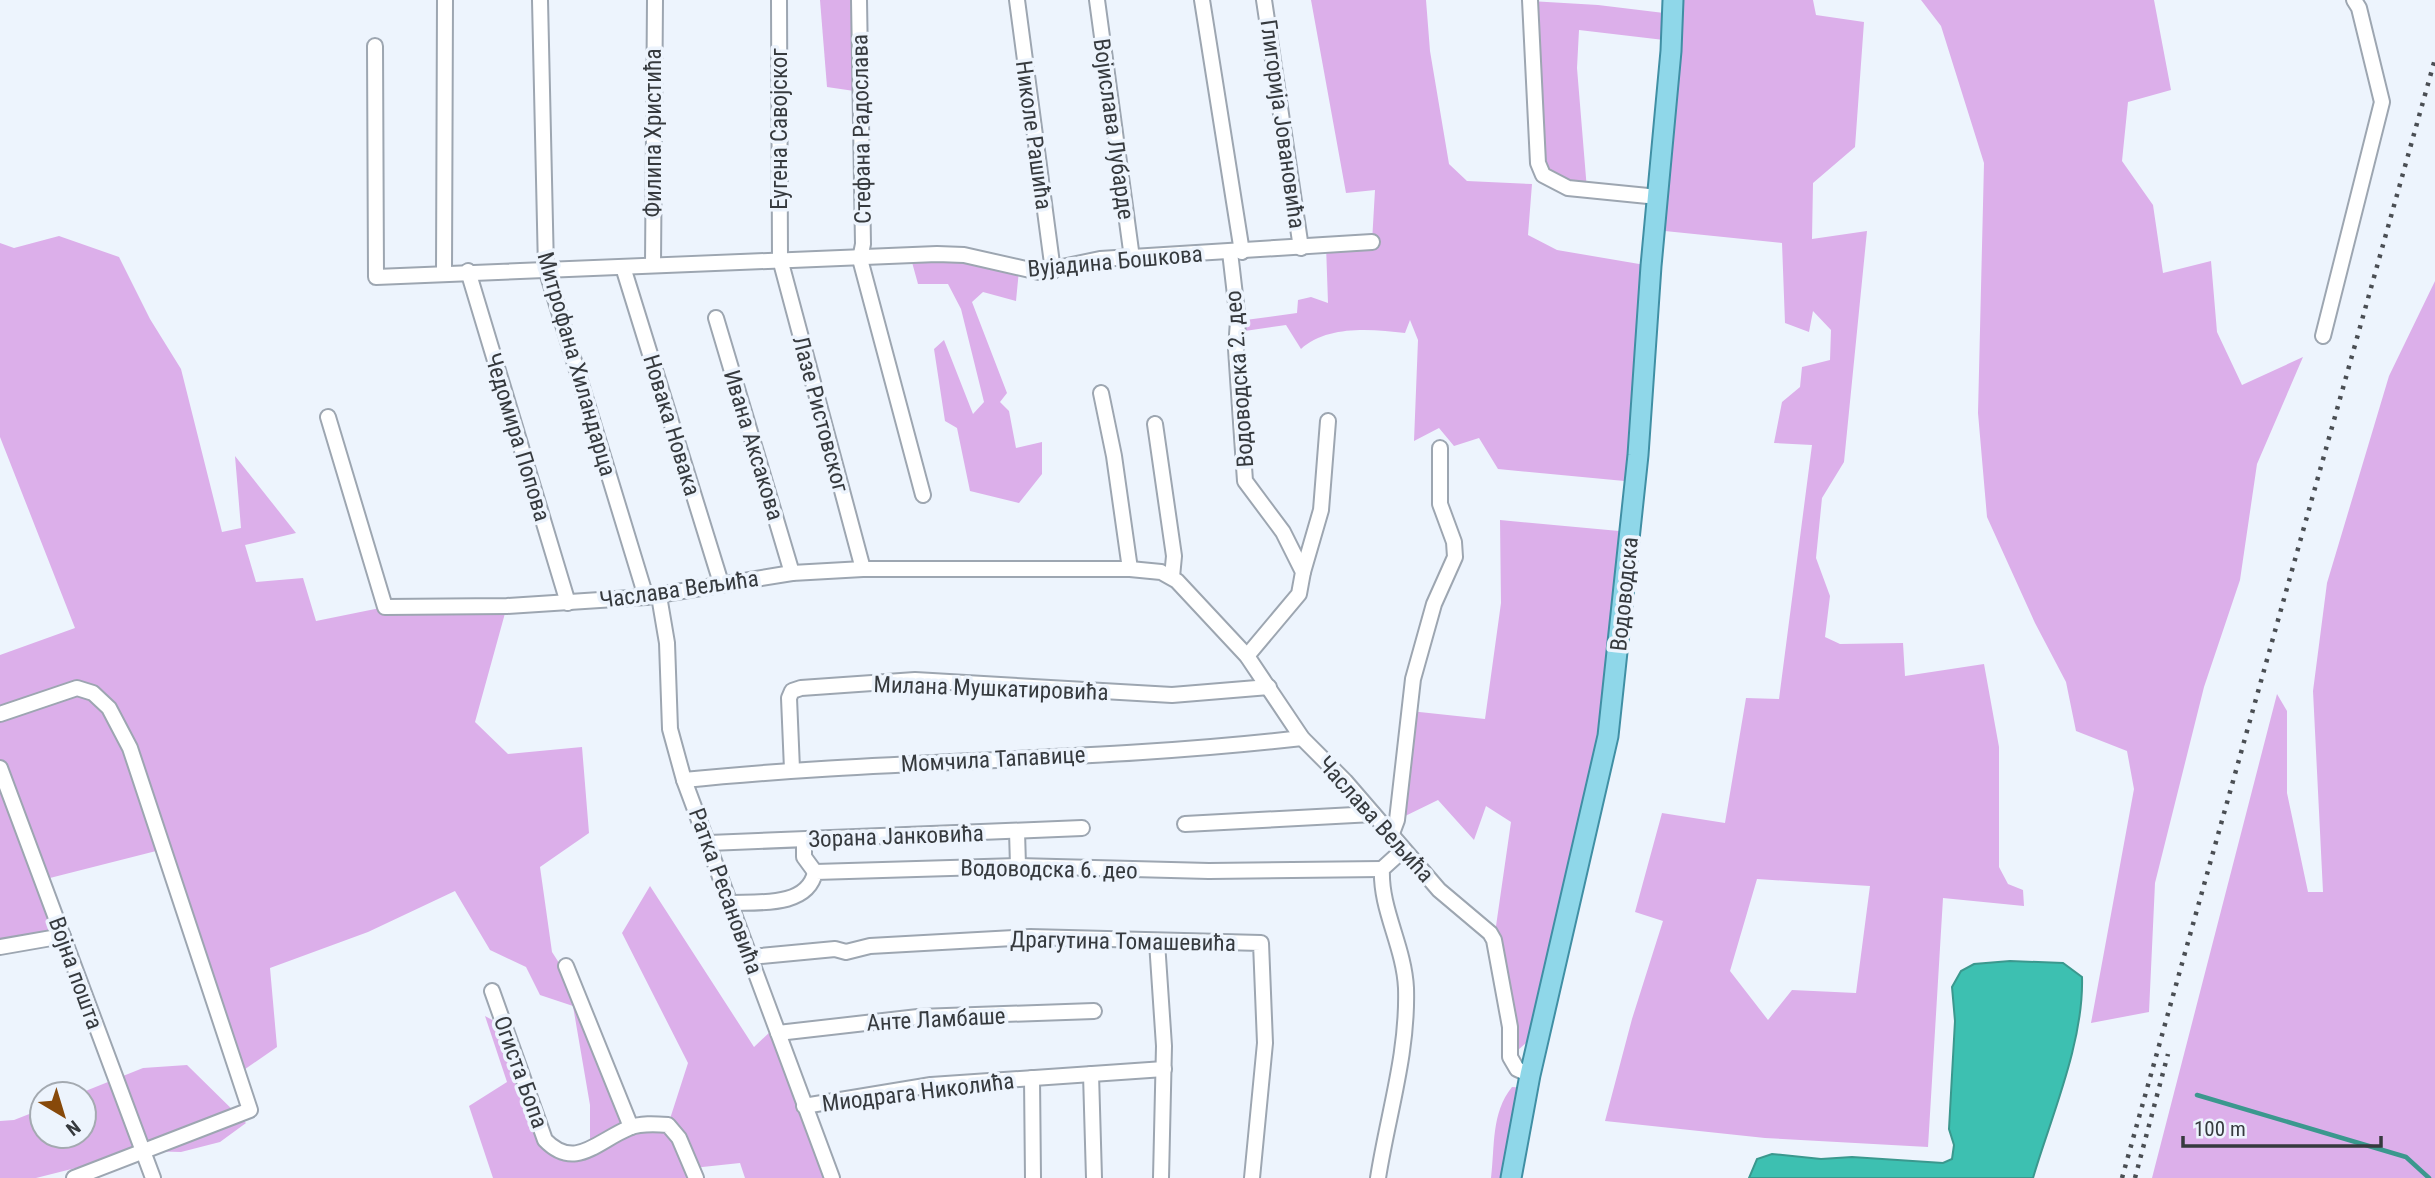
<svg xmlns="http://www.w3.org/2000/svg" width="2435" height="1178" viewBox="0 0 2435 1178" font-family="'Roboto Condensed',sans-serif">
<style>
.green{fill:#dcafea;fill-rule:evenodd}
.water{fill:#3dc0b1;stroke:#3b988e;stroke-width:2}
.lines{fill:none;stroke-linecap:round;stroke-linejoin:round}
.stream{stroke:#3b988e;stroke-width:4.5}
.minor-casing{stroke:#9da6b1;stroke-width:18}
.major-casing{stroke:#408fa4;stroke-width:23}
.minor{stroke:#fff;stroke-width:14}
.major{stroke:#8fd7e9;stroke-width:19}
.rail{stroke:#4a4e53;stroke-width:4.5;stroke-dasharray:3.5 7;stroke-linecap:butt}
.labels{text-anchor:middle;stroke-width:7;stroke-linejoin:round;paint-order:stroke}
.street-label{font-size:23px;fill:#363a3e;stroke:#edf4fd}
</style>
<rect width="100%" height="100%" fill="#edf4fd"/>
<!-- green -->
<g class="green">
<path d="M 820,0 L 859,0 L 861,92 L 827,87 Z"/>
<path d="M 1311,0 L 1426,0 L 1430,51 L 1449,164 L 1467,181 L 1532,184 L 1528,235 L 1557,250 L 1651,266 L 1635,482 L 1498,469 L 1479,438 L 1454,446 L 1439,428 L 1414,441 L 1418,340 L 1410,320 L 1405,333 C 1372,329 1327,325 1301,349 L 1286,325 L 1238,332 L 1238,321 L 1297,313 L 1298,300 L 1311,297 L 1328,303 L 1326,245 L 1372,242 L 1375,190 L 1346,193 Z"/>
<path d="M 1673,0 L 1813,0 L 1816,15 L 1864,22 L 1855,147 L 1813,183 L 1812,239 L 1867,231 L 1844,462 L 1822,498 L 1816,558 L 1830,596 L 1825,637 L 1840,644 L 1903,643 L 1905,676 L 1984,664 L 1999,747 L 1999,867 L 2008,884 L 2023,890 L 2024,906 L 1943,898 L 1928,1147 L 1765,1138 L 1605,1121 L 1632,1019 L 1663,921 L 1635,912 L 1662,813 L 1725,823 L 1746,698 L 1779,699 L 1812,445 L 1774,443 L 1782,402 L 1800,387 L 1802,367 L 1830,360 L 1831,330 L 1813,311 L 1809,332 L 1785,323 L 1782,243 L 1655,230 ZM 1757,879 L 1870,886 L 1856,993 L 1792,990 L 1768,1020 L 1730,971 Z"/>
<path d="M 1921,0 L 2154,0 L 2171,90 L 2128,102 L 2122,161 L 2153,205 L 2163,273 L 2211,261 L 2217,332 L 2242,385 L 2303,357 L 2257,464 L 2240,580 L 2204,687 L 2155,883 L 2149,1012 L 2091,1023 L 2134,789 L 2127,751 L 2076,731 L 2066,682 L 2035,623 L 1987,517 L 1978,413 L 1984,163 L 1941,26 Z"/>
<path d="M 1530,1 L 1598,5 L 1664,13 L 1664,40 L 1579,30 L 1577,68 L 1587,190 L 1543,175 Z"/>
<path d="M 59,236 L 119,257 L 150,319 L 181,369 L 222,532 L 241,528 L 235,456 L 296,533 L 245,545 L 256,582 L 303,578 L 316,621 L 385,607 L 507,606 L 475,722 L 508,754 L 582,747 L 589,833 L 540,867 L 552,952 L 579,994 L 631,1126 L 668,1125 L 688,1063 L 622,933 L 650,886 L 754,1047 L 772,1030 L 744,964 L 754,969 L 832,1178 L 745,1178 L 740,1163 L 693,1168 L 696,1178 L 493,1178 L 469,1106 L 507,1082 L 485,1016 L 505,1027 L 558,1153 L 590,1148 L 590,1105 L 573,1006 L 540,995 L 526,967 L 490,950 L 455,891 L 368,932 L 270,968 L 277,1047 L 238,1074 L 164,849 L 42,880 L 63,936 L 0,948 L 0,655 L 75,628 L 0,437 L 0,243 L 14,248 Z"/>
<path d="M 937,254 L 1019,270 L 1016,301 L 983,292 L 972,302 L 1007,393 L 1000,402 L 1009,411 L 1016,448 L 1042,442 L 1042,474 L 1019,503 L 970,491 L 957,428 L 945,421 L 934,349 L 944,340 L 973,414 L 984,402 L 961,309 L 948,284 L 918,284 L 910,255 Z"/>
<path d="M 2435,281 L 2435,1178 L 2152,1178 L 2277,694 L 2287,711 L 2287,793 L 2308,892 L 2323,892 L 2313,691 L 2327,583 L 2389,376 Z"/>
<path d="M 1500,520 L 1630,532 L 1619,640 L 1541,1030 L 1510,1057 L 1494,940 L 1511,822 L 1486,806 L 1474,840 L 1438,800 L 1397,820 L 1410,711 L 1485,719 L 1501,603 Z"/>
<path d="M 187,1065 L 246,1123 L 220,1142 L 181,1152 L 143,1151 L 36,1178 L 0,1178 L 0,1121 L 14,1120 L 42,1109 L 42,1136 L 84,1136 L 84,1094 L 78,1094 L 143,1068 Z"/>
<path d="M 1512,1087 L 1527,1088 L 1511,1178 L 1491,1178 C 1495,1146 1491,1113 1512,1087 Z"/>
</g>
<!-- water -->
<path class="water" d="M 2010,961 L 2063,963 L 2082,977 C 2084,1042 2051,1117 2033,1178 L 1749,1178 L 1757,1159 L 1772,1154 L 1821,1159 L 1852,1157 L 1943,1163 L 1952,1159 L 1954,1145 L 1949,1129 L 1955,1021 L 1952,987 L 1961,971 L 1974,964 Z"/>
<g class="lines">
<!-- stream -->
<path class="stream" d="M 2197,1095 L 2406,1157 L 2429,1178"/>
<defs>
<g id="minor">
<path d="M 540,0 L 546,269 L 646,597"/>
<path d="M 779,0 L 780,259 L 863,569"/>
<path d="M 859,0 L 863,244 L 860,259 L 923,495"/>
<path d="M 1017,0 L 1053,271"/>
<path d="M 1097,0 L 1132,258"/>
<path d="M 1202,0 L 1242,252"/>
<path d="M 1264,0 L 1301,248"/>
<path d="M 1530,0 L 1538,163 L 1543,175 L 1568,188 L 1658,197"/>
<path d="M 375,46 L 376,277 L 937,254 L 964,255 L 1039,272 L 1100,259 L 1372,242"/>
<path d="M 1230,252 L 1238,321 L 1236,349 L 1245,481 L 1283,532 L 1303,572 L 1299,594 L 1247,656"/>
<path d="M 653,265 L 655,0"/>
<path d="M 623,267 L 721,583"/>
<path d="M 468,271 L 568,603"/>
<path d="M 444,272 L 445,0"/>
<path d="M 716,318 L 792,573"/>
<path d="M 2323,336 L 2382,102 L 2359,8 L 2354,0"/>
<path d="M 1101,393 L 1114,456 L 1130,569"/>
<path d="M 328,417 L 385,607 L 507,606 L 646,597 L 792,573 L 863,569 L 1130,569 L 1161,572 L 1177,581 L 1247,656 L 1302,738 L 1345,781 L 1439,890 L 1490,933 L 1494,940 L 1510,1027 L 1510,1057 L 1517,1069 L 1530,1075"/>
<path d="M 1155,424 L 1174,556 L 1172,577"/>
<path d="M 1303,572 L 1321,510 L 1328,421"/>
<path d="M 659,596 L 667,643 L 670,729 L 684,780 L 832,1178"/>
<path d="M 0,714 L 77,688 L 93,693 L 109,708 L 130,748 L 250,1110 L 74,1178"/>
<path d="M 0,768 L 153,1178"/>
<path d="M 792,769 L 789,698 L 792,691 L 801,688 L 915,680 L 1172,695 L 1269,687"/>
<path d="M 684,780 C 890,759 1097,762 1302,738"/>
<path d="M 1185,824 L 1373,814"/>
<path d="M 1017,831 L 1018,866"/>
<path d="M 1391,836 L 1397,820 L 1413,679 L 1434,604 L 1455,557 L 1454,542 L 1440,504 L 1440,448"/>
<path d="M 804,840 L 804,857 L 815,872"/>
<path d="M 709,843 L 1082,828"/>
<path d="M 731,903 C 759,902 808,907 815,872 L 1018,866 L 1209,871 L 1382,869"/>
<path d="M 1157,942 L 1164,1046 L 1161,1178"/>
<path d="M 0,947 L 63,936"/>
<path d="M 750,957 L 835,949 L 846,952 L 870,946 L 1030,937 L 1261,943 L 1265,1043 L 1252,1178"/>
<path d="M 566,966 L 631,1127"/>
<path d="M 492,991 L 545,1140 C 575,1171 597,1141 629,1128 C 640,1123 655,1124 668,1125 L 679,1138 L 696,1178"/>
<path d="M 778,1033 L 918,1017 L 1094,1011"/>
<path d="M 1091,1074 L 1094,1178"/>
<path d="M 1032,1078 L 1033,1178"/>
<path d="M 804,1106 L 931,1085 L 1164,1069"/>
<path d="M 1378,1178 C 1388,1114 1408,1054 1406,988 C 1404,946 1380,909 1382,869 L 1403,850"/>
</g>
<path id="major" d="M 1511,1178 L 1530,1075 L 1608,736 L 1638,455 L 1651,266 L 1671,51 L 1673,0"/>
</defs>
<!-- minor casing -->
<use href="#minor" class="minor-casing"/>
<!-- major casing -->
<use href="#major" class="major-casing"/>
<!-- minor -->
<use href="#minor" class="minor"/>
<!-- major -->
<use href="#major" class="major"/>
<!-- rail -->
<g class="rail">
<path d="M 2122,1178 L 2435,59"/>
<path d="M 2135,1178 L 2168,1054"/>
</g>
</g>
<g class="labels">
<!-- street labels -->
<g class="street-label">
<text transform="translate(1283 124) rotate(82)" y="8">Глигорија Јовановића</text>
<text transform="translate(779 129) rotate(-90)" y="8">Еугена Савојског</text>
<text transform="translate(861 129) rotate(-91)" y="8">Стефана Радослава</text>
<text transform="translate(1114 129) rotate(82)" y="8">Војислава Лубарде</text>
<text transform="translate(653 133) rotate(-90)" y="8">Филипа Христића</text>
<text transform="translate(1034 135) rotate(82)" y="8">Николе Рашића</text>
<text transform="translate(1115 261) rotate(-5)" y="8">Вујадина Бошкова</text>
<text transform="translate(577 364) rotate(74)" y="8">Митрофана Хиландарца</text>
<text transform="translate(1239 379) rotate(-94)" y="8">Водоводска 2. део</text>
<text transform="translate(821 414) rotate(75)" y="8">Лазе Ристовског</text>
<text transform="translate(672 425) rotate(73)" y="8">Новака Новака</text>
<text transform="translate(518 437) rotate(73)" y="8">Чедомира Попова</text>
<text transform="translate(754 445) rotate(73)" y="8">Ивана Аксакова</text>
<text transform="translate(679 589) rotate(-8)" y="8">Часлава Вељића</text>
<text transform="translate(1624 594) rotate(-84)" y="8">Водоводска</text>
<text transform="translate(991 688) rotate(2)" y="8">Милана Мушкатировића</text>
<text transform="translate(993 759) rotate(-3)" y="8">Момчила Тапавице</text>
<text transform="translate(1376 819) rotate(48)" y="8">Часлава Вељића</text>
<text transform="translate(896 836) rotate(-2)" y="8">Зорана Јанковића</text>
<text transform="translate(1049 869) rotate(1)" y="8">Водоводска 6. део</text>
<text transform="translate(726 891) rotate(70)" y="8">Ратка Ресановића</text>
<text transform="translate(1123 941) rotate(1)" y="8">Драгутина Томашевића</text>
<text transform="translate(76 973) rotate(70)" y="8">Војна пошта</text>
<text transform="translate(936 1019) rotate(-3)" y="8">Анте Ламбаше</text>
<text transform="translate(521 1072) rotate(70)" y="8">Огиста Бопа</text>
<text transform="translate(918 1092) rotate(-7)" y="8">Миодрага Николића</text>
</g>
</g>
<!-- north arrow -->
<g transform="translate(63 1115) rotate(142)"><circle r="33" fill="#edf4fd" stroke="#a4aab1" stroke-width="2"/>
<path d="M0-5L12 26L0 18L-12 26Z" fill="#87490a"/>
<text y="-10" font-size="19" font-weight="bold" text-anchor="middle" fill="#363a3e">N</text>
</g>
<!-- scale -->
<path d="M2183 1136v10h198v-10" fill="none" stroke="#363a3e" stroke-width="3.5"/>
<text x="2194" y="1136" font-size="21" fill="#363a3e" stroke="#edf4fd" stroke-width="5" paint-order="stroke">100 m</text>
</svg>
